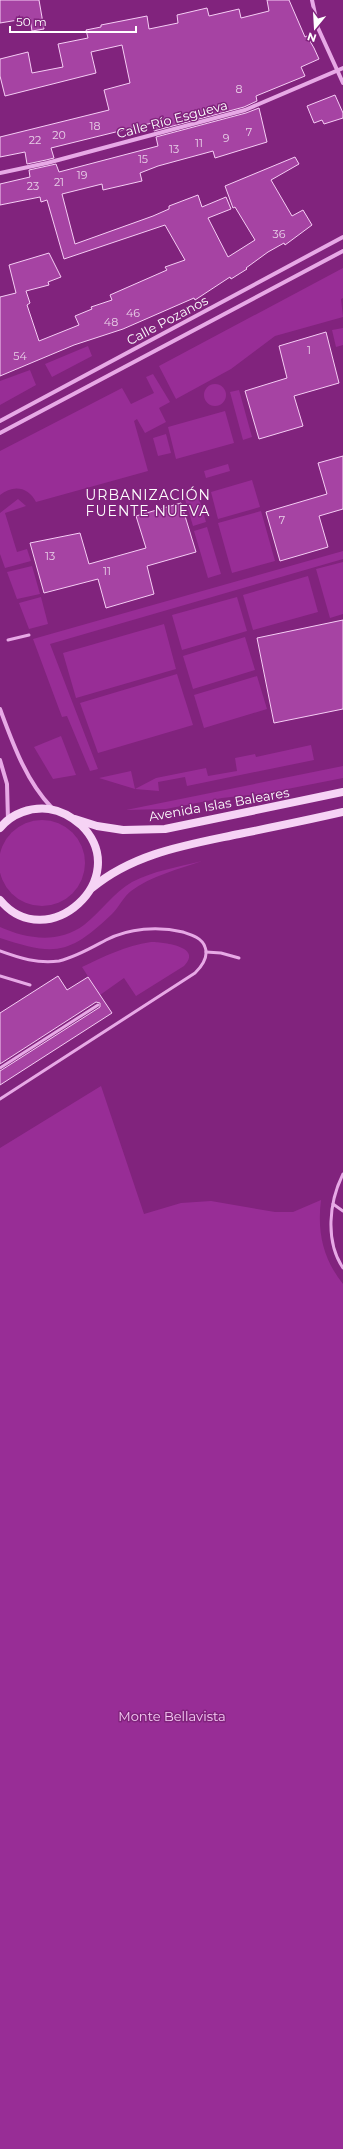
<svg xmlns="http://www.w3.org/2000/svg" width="343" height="2149" viewBox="0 0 343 2149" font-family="Montserrat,sans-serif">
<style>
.green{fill:#982d96}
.building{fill:#a643a3;stroke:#f6cdf5}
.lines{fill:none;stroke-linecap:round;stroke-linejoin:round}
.service{stroke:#e7a9e6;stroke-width:3}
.minor{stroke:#e7a9e6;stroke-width:4}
.secondary{stroke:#f6d3f5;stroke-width:8}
.labels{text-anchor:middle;stroke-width:3;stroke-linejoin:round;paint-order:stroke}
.number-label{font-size:11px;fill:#e9d0e8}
.street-label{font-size:13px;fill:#fff;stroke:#81237d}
.park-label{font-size:13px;fill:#f6cdf5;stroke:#81237d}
.neighbourhood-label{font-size:14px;letter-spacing:1px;fill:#fff;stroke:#81237d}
</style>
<rect width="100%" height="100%" fill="#81237d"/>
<!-- green -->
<g class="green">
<path d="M 343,268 L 343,298 L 341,299 L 343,317 L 275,336 L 231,369 L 176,399 L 159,366 Z"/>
<path d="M 343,328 L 343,345 L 336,347 L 332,330 Z"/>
<path d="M 88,346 L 92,356 L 52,377 L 45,364 Z"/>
<path d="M 30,370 L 36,385 L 0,405 L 0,381 Z"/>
<path d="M 153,374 L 170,402 L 159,408 L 166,422 L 145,433 L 137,419 L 134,421 L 148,471 L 36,502 C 29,487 13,484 0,495 L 0,451 L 122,388 L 131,404 L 154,393 L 146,377 Z"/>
<circle cx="215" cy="395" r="11"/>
<path d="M 239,390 L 252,437 L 243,440 L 230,392 Z"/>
<path d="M 225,411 L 234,443 L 176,459 L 168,427 Z"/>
<path d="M 166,434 L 171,453 L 158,456 L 153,438 Z"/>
<path d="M 228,464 L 230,471 L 206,478 L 204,471 Z"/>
<path d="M 252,480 L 260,507 L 218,519 L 211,492 Z"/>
<path d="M 198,495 L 206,522 L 193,526 L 185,499 Z"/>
<path d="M 18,499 L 26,506 L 5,513 L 17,552 L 27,549 L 31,561 L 5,568 L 0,554 L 0,513 Z"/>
<path d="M 261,511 L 275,561 L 232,573 L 218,523 Z"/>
<path d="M 207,527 L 221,574 L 208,578 L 194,531 Z"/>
<path d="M 343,551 L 343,559 L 50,644 L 98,769 L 90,771 L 67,716 L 62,717 L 33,639 Z"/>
<path d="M 343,562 L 343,614 L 330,618 L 316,569 Z"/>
<path d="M 32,566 L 40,594 L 17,599 L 7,572 Z"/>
<path d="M 308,576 L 318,612 L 253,630 L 243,595 Z"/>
<path d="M 41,597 L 48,624 L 29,629 L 19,603 Z"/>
<path d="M 237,597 L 247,631 L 182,650 L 172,615 Z"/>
<path d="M 164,624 L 176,669 L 76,698 L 63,653 Z"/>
<path d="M 245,637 L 255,670 L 193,689 L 183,656 Z"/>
<path d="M 177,674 L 193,725 L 98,753 L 80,703 Z"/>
<path d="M 257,676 L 267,709 L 204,728 L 194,695 Z"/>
<path d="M 61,736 L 76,775 L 53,779 L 34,747 Z"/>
<path d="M 311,745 L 314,760 L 187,786 L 185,777 L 158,782 L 159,791 L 135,789 L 99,778 L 131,771 L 135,789 L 156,778 L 206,768 L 208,776 L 237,771 L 235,758 L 255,754 L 256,757 Z"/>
<path d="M 343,766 L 343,778 L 267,793 L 222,798 L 166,809 L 126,810 Z"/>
<circle cx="42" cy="863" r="43"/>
<path d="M 202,861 C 179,869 151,876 131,891 C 124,896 119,907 112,914 C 69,955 55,956 0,938 L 0,927 C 27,939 58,944 84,925 C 101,912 113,893 132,882 C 153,871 178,867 202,861 Z"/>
<path d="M 151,942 C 161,942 204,946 184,966 L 136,996 L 124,978 L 100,995 L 82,967 C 105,956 125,946 151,942 Z"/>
<path d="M 101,1086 L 144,1214 L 181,1203 L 211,1201 L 275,1212 L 293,1212 L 321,1200 C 317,1232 323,1259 343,1284 L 343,2149 L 0,2149 L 0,1148 Z"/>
</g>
<!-- building -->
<g class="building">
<path d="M 0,0 L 39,0 L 44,29 L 32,31 L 30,18 L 0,23 Z"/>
<path d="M 267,0 L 289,0 L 305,37 L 307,36 L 314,48 L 319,59 L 301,67 L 305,76 L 256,96 L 257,101 L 244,107 L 154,131 L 152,123 L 51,148 L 54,158 L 46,160 L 27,164 L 25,152 L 0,157 L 0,137 L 109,110 L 104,90 L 130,83 L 122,45 L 91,52 L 96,73 L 5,96 L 0,76 L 0,59 L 28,52 L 32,73 L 63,67 L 58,44 L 88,38 L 86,30 L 101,27 L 101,25 L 147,16 L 149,29 L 178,23 L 177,15 L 207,8 L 209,16 L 239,9 L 241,18 L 269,11 Z"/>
<path d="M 335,95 L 343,113 L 343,118 L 324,124 L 322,120 L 314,123 L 307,106 Z"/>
<path d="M 259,108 L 267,142 L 215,158 L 213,151 L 158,166 L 140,173 L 142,181 L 103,190 L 102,184 L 62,194 L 75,244 L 153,216 L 169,209 L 169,206 L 198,195 L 202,207 L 226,197 L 231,209 L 208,218 L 228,257 L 255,240 L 235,207 L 233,208 L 225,186 L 295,157 L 299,164 L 271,180 L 292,216 L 303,210 L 312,225 L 285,245 L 284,243 L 268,252 L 246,268 L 247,269 L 231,279 L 230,277 L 195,300 L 194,298 L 123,329 L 74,345 L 0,376 L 0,297 L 16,293 L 9,265 L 49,253 L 61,277 L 48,282 L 49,285 L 26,291 L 30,303 L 27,305 L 39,341 L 79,325 L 75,316 L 92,309 L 91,307 L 112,300 L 110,295 L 167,270 L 165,267 L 185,260 L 165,225 L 64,259 L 47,200 L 41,202 L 40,197 L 0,205 L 0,184 L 30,177 L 29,170 L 56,164 L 59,172 L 158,146 L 156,137 L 246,113 Z"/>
<path d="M 326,332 L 339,383 L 294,396 L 303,426 L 259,439 L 245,391 L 287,378 L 279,346 Z"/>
<path d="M 343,456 L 343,509 L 319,516 L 328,547 L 280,561 L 266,512 L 327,494 L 318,463 Z"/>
<path d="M 181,503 L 196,552 L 147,566 L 154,594 L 106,608 L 98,579 L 44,593 L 30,543 L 80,533 L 89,564 L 146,548 L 136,516 Z"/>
<path d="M 343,620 L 343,709 L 274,723 L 257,638 Z"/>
<path d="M 58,976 L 67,990 L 88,977 L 112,1013 L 0,1085 L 0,1071 L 100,1007 L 100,1003 L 96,1002 L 0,1064 L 0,1013 Z"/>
</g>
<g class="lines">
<!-- service -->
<g class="service">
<path d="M 8,640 L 29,635"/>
<path d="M 0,951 C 19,958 38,964 59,961 C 76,957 91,948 106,940 C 129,928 158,926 183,932 C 192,935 202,938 205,947 C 209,957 202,966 195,973 L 0,1099"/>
<path d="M 206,952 L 221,953 L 239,958"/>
<path d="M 0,976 L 30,985"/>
<path d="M 0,1068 L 98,1005"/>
<path d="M 343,1174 C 329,1202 325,1241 343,1268"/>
<path d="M 333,1204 L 343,1211"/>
</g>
<!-- minor -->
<g class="minor">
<path d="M 312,0 L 318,28 L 343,83"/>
<path d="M 0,173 L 47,163 L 245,110 L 343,68"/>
<path d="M 0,421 L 343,237"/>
<path d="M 0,433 L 343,251"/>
<path d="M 0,709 C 13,744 26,781 52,808"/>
<path d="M 0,760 L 7,784 L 8,820"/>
</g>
<!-- secondary -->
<g class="secondary">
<path d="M 75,819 L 97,826 L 123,830 L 165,829 L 343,792"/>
<path d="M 0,828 C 12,813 31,807 49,809 C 62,811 72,817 81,825 C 135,878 47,957 0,900"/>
<path d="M 92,888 C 134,853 187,845 239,834 C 274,827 308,820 343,812"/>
</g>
</g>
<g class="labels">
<!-- number labels -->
<g class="number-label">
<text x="239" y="93">8</text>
<text x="95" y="130">18</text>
<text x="249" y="136">7</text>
<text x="59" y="139">20</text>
<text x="226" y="142">9</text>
<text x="35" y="144">22</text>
<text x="199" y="147">11</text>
<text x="174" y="153">13</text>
<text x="143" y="163">15</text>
<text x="82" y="179">19</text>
<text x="59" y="186">21</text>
<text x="33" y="190">23</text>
<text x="279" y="238">36</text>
<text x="133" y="317">46</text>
<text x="111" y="326">48</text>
<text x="309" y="354">1</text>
<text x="20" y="360">54</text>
<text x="282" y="524">7</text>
<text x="50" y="560">13</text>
<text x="107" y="575">11</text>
</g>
<!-- street labels -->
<g class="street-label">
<text transform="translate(172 119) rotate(-15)" y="5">Calle Río Esgueva</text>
<text transform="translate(167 320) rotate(-28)" y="5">Calle Pozanos</text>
<text transform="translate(219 804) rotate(-10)" y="5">Avenida Islas Baleares</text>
</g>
<!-- park labels -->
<g class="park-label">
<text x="172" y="1721">Monte Bellavista</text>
</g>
<!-- neighbourhood labels -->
<g class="neighbourhood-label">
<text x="148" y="500">URBANIZACIÓN<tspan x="148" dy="16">FUENTE NUEVA</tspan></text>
</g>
</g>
<!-- north arrow -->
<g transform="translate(315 28) rotate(198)" stroke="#81237d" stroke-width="3" paint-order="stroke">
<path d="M0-3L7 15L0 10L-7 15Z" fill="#ffffff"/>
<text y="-6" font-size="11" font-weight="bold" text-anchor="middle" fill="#ffffff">N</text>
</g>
<!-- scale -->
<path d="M10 26v6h126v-6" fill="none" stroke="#ffffff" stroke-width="2"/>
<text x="16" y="26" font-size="12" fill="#ffffff" stroke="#81237d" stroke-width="3" paint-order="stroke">50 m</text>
</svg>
